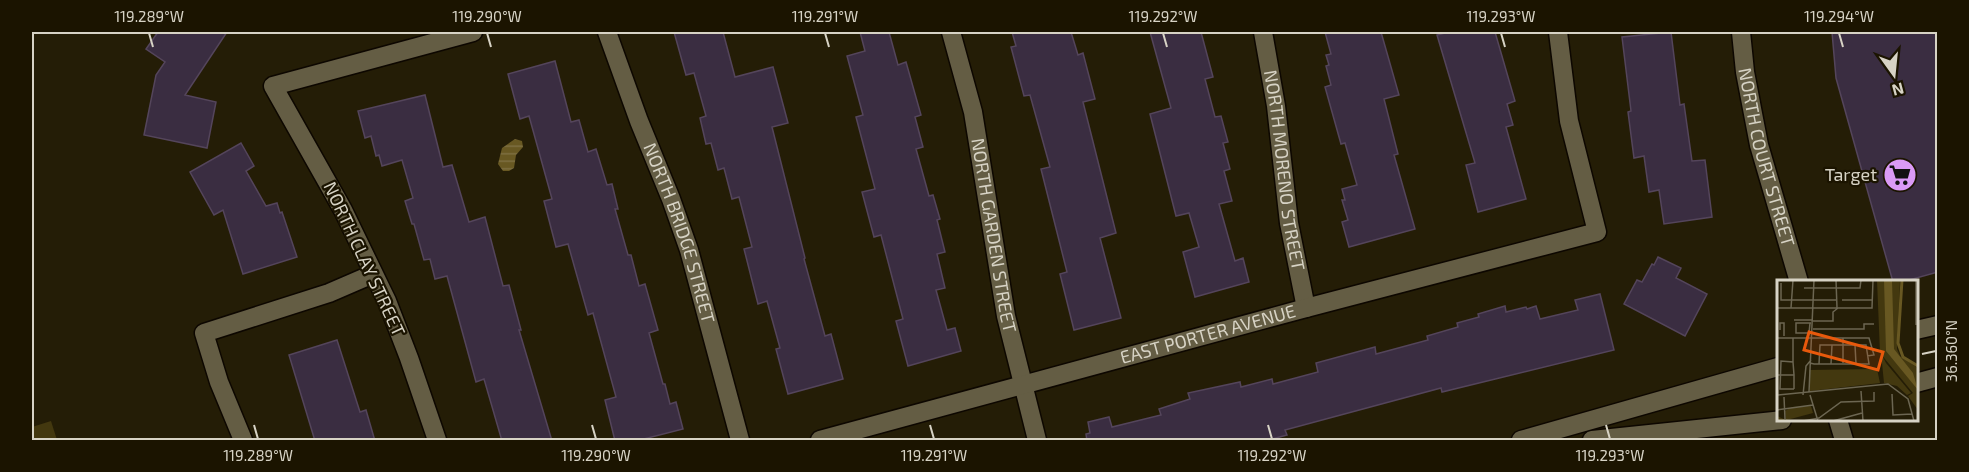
<svg xmlns="http://www.w3.org/2000/svg" width="1969" height="472" viewBox="0 0 1969 472" font-family="'Exo 2',sans-serif">
<style>
.grass{fill:#43380f}
.water{fill:url(#water-rules)}
.building{fill:#3a2d41;stroke:#54455b;stroke-width:1.5}
.lines{fill:none;stroke-linecap:round;stroke-linejoin:round}
.minor-casing{stroke:#0d0700;stroke-width:21}
.minor{stroke:#645d44;stroke-width:18}
.ticks{fill:none;stroke:#d7d3c5;stroke-width:2}
.labels{text-anchor:middle;stroke-width:4.5;stroke-linejoin:round;paint-order:stroke}
.street-label{font-size:18px;fill:#d7d3c5;stroke:#1b1400}
.poi-label{font-size:18px;fill:#d7d3c5;stroke:#1b1400;text-anchor:end}
.inset-river{fill:none;stroke:#685822;stroke-width:3}
.inset-road{fill:none;stroke:#6c6652;stroke-width:1.5}
.view{fill:#e8590c;fill-opacity:0.15;stroke:#e8590c;stroke-width:3}
.inset-edge{fill:none;stroke:#d7d3c5;stroke-width:3}
.neatline{fill:none;stroke:#d7d3c5;stroke-width:2}
.ticks-label{font-size:15px;text-anchor:middle;fill:#d7d3c5}
</style>
<defs>
<pattern id="water-rules" width="6" height="5" patternUnits="userSpaceOnUse" patternTransform="scale(1.5)"><rect width="6" height="5" fill="#685822"/><path d="M0 2.5h6" fill="none" stroke="#7d6f41"/></pattern>
</defs>
<rect width="100%" height="100%" fill="#241d06"/>
<!-- grass -->
<path class="grass" d="M 51,421 L 57,440 L 32,440 L 32,427 Z"/>
<!-- water -->
<path class="water" d="M 515,139 L 522,141 L 523,147 L 516,155 L 514,168 L 509,171 L 503,171 L 498,164 L 502,148 Z"/>
<!-- building -->
<g class="building">
<path d="M 158,32 L 227,32 L 185,95 L 216,102 L 207,148 L 144,135 L 156,75 L 165,62 L 146,49 Z"/>
<path d="M 674,32 L 723,32 L 735,77 L 773,67 L 788,123 L 772,127 L 805,258 L 804,259 L 825,336 L 831,334 L 843,379 L 788,394 L 776,349 L 780,348 L 767,301 L 758,304 L 744,249 L 752,247 L 739,197 L 732,199 L 724,168 L 718,170 L 711,143 L 706,144 L 700,118 L 706,116 L 694,73 L 686,75 Z"/>
<path d="M 860,32 L 889,32 L 898,65 L 906,62 L 921,115 L 915,117 L 923,147 L 916,149 L 929,196 L 933,195 L 940,219 L 937,220 L 945,252 L 937,254 L 945,288 L 936,290 L 947,330 L 955,328 L 961,351 L 908,366 L 896,321 L 903,319 L 881,235 L 874,237 L 862,192 L 875,189 L 856,117 L 863,115 L 847,56 L 865,51 Z"/>
<path d="M 1012,32 L 1071,32 L 1078,55 L 1083,53 L 1095,99 L 1083,102 L 1116,233 L 1100,238 L 1121,318 L 1074,330 L 1060,274 L 1067,272 L 1041,169 L 1050,167 L 1030,95 L 1024,96 L 1011,47 L 1016,46 Z"/>
<path d="M 1150,32 L 1201,32 L 1213,77 L 1205,79 L 1215,117 L 1221,116 L 1228,142 L 1223,143 L 1230,169 L 1224,171 L 1232,201 L 1219,204 L 1235,261 L 1243,258 L 1249,282 L 1195,297 L 1183,252 L 1199,247 L 1189,213 L 1176,216 L 1150,114 L 1171,108 Z"/>
<path d="M 1325,32 L 1381,32 L 1399,95 L 1384,99 L 1398,154 L 1394,155 L 1415,229 L 1349,247 L 1342,222 L 1348,220 L 1342,200 L 1345,200 L 1342,189 L 1357,185 L 1345,143 L 1341,144 L 1325,87 L 1331,85 L 1326,66 L 1329,65 L 1326,55 L 1331,54 Z"/>
<path d="M 1449,32 L 1495,32 L 1515,101 L 1507,104 L 1513,125 L 1506,127 L 1526,199 L 1478,212 L 1466,165 L 1475,163 L 1437,35 Z"/>
<path d="M 1671,32 L 1680,105 L 1684,104 L 1692,161 L 1705,160 L 1712,217 L 1664,224 L 1659,190 L 1649,192 L 1644,156 L 1634,158 L 1628,112 L 1631,111 L 1622,37 Z"/>
<path d="M 1832,32 L 1938,32 L 1938,272 L 1902,282 L 1893,282 L 1836,78 Z"/>
<path d="M 555,61 L 571,122 L 579,120 L 588,152 L 596,149 L 607,185 L 612,184 L 618,209 L 615,209 L 628,255 L 631,255 L 639,286 L 645,284 L 658,330 L 649,333 L 663,384 L 665,384 L 670,404 L 676,402 L 683,429 L 636,441 L 615,441 L 605,400 L 616,397 L 593,313 L 588,315 L 568,244 L 556,247 L 544,201 L 552,199 L 529,116 L 520,119 L 508,74 Z"/>
<path d="M 425,95 L 443,167 L 452,165 L 469,222 L 485,217 L 503,286 L 509,285 L 521,330 L 519,330 L 552,441 L 502,441 L 484,379 L 476,382 L 447,276 L 435,279 L 430,259 L 424,260 L 414,224 L 412,224 L 405,201 L 413,198 L 402,160 L 382,166 L 379,155 L 376,156 L 371,136 L 365,138 L 358,111 Z"/>
<path d="M 241,143 L 254,166 L 246,171 L 266,206 L 277,203 L 280,213 L 282,212 L 297,257 L 243,274 L 223,210 L 214,215 L 190,172 Z"/>
<path d="M 1658,257 L 1681,268 L 1676,278 L 1707,294 L 1685,336 L 1624,304 L 1637,280 L 1642,282 L 1652,264 L 1654,265 Z"/>
<path d="M 1600,294 L 1614,350 L 1442,392 L 1441,388 L 1285,430 L 1287,435 L 1265,441 L 1087,441 L 1086,434 L 1090,433 L 1088,422 L 1109,417 L 1112,427 L 1161,415 L 1159,409 L 1190,399 L 1188,393 L 1240,382 L 1241,387 L 1272,379 L 1273,384 L 1318,372 L 1316,363 L 1375,347 L 1376,354 L 1428,340 L 1427,336 L 1458,327 L 1457,323 L 1479,317 L 1478,314 L 1505,306 L 1506,312 L 1526,307 L 1527,309 L 1536,306 L 1540,319 L 1578,310 L 1575,300 Z"/>
<path d="M 337,340 L 360,412 L 366,410 L 375,441 L 315,441 L 289,355 Z"/>
</g>
<g class="lines">
<defs>
<g id="minor">
<path id="s1" d="M 607,32 L 639,121 L 671,199 L 689,250 L 740,440"/>
<path id="s2" d="M 951,32 L 973,112 L 1006,316 L 1037,440"/>
<path id="s3" d="M 1263,32 L 1276,106 L 1289,223 L 1306,308"/>
<path id="s4" d="M 1741,32 L 1745,72 L 1759,145 L 1799,282"/>
<path d="M 1916,330 L 1938,325"/>
<path d="M 1916,383 L 1938,377"/>
<path d="M 1838,420 L 1844,440"/>
<path d="M 243,440 L 219,382 L 204,333 L 329,293 L 373,274"/>
<path d="M 437,440 L 409,358 L 387,301 L 343,210 L 273,86 L 473,32"/>
<path id="s5" d="M 820,440 L 1306,308 L 1597,232 L 1569,121 L 1558,32"/>
<path d="M 1521,440 L 1778,367"/>
<path d="M 1592,440 L 1782,420"/>
</g>
</defs>
<!-- minor casing -->
<use href="#minor" class="minor-casing"/>
<!-- minor -->
<use href="#minor" class="minor"/>
</g>
<!-- ticks -->
<path class="ticks" d="M 149,33 L 153,47M 487,33 L 491,47M 825,33 L 829,47M 1163,33 L 1167,47M 1501,33 L 1505,47M 1839,33 L 1843,47M 1922,354 L 1936,351M 254,425 L 258,439M 592,425 L 596,439M 930,425 L 934,439M 1268,425 L 1272,439M 1606,425 L 1610,439"/>
<!-- icons -->
<defs>
<symbol id="supermarket-disc" viewBox="-11 -11 22 22"><circle r="9.5" fill="#da9af6" stroke="#1b1400"/><path d="M-6-5.5h2.5l.6 2H6L4.5 2H-2.5L-4.4-4H-6ZM-1.5 3.2a1.3 1.3 0 1 0 .1 0ZM3 3.2a1.3 1.3 0 1 0 .1 0Z" fill="#111"/></symbol>
</defs>
<g fill-rule="evenodd">
<use href="#supermarket-disc" x="1881" y="156" width="38" height="38"/>
</g>
<g class="labels">
<!-- street labels -->
<g class="street-label">
<text dy="6" stroke="none"><textPath href="#s4" startOffset="128">NORTH COURT STREET</textPath></text>
<text dy="6" stroke="none"><textPath href="#s3" startOffset="140">NORTH MORENO STREET</textPath></text>
<text dy="6" stroke="none"><textPath href="#s1" startOffset="214">NORTH BRIDGE STREET</textPath></text>
<text dy="6" stroke="none"><textPath href="#s2" startOffset="208">NORTH GARDEN STREET</textPath></text>
<text transform="translate(364 259) rotate(65)" y="6">NORTH CLAY STREET</text>
<text dy="6" stroke="none"><textPath href="#s5" startOffset="402">EAST PORTER AVENUE</textPath></text>
</g>
<!-- poi labels -->
<g class="poi-label">
<text x="1877" y="181">Target</text>
</g>
</g>
<!-- overview -->
<g transform="translate(1777 280)">
<rect width="141" height="141" fill="#241d06"/>
<path d="M 100,0 L 123,0 L 120,69 L 123,76 L 141,88 L 141,130 L 131,116 L 136,113 L 103,73 ZM 100,89 L 103,103 L 33,111 L 32,90 ZM 34,126 L 36,133 L 6,141 L 0,141 L 0,136 L 9,140 L 8,131 L 15,127 Z" fill="#43380f"/>
<path d="M 104,73 L 109,83 L 134,113 L 130,115 L 120,106 L 107,103 Z" fill="#43380f"/>
<path d="M 107,0 L 115,0 L 117,69 L 136,93 L 141,110 L 109,71 Z" fill="#685822"/>
<path class="inset-river" d="M 125,0 L 121,63 L 126,77 L 141,86"/>
<path class="inset-road" d="M 59,0 L 60,28M 4,3 L 4,20 L 60,20M 27,8 L 83,8 L 84,0M 65,20 L 96,20M 0,28 L 95,28 L 96,0M 14,28 L 16,0M 17,40 L 36,40M 36,41 L 56,41 L 56,32 L 61,28M 33,43 L 32,53 L 19,53 L 19,43 L 34,43M 139,45 L 139,1M 36,49 L 87,49 L 87,44 L 97,44M 3,50 L 3,43 L 7,43 L 7,56M 0,58 L 92,58 L 97,75 L 90,76M 16,58 L 16,82M 78,65 L 79,84M 33,83 L 37,84 L 92,84 L 89,65 L 43,65 L 42,84M 66,83 L 66,58M 54,84 L 55,65M 0,95 L 17,95 L 17,109M 17,109 L 3,109 L 4,81 L 16,82 L 17,95M 84,111 L 86,141M 32,112 L 37,0M 115,114 L 116,135 L 135,134M 0,115 L 111,104 L 131,119 L 137,141M 26,115 L 29,86 L 34,80M 33,115 L 41,141M 7,117 L 8,139M 0,130 L 36,125M 26,141 L 42,138 L 64,122 L 97,121 L 97,112M 56,141 L 85,133"/>
<path class="view" d="M 32,52 L 106,72 L 101,90 L 27,70 Z"/>
<rect width="141" height="141" class="inset-edge"/>
</g>
<!-- border -->
<rect width="1969" height="472" fill="none" stroke="#1b1400" stroke-width="66"/>
<!-- north arrow -->
<g transform="translate(1894 75) rotate(165)" stroke="#1b1400" stroke-width="4.5" paint-order="stroke">
<path d="M0-4.5L10 22L0 15L-10 22Z" fill="#d7d3c5"/>
<text y="-9" font-size="16" font-weight="bold" text-anchor="middle" fill="#d7d3c5">N</text>
</g>
<rect x="33" y="33" width="1903" height="406" class="neatline"/>
<g class="ticks-label">
<text x="149" y="22">119.289°W</text>
<text x="487" y="22">119.290°W</text>
<text x="825" y="22">119.291°W</text>
<text x="1163" y="22">119.292°W</text>
<text x="1501" y="22">119.293°W</text>
<text x="1839" y="22">119.294°W</text>
<text transform="translate(1952 351) rotate(-90)" y="5">36.360°N</text>
<text x="258" y="461">119.289°W</text>
<text x="596" y="461">119.290°W</text>
<text x="934" y="461">119.291°W</text>
<text x="1272" y="461">119.292°W</text>
<text x="1610" y="461">119.293°W</text>
</g>
</svg>
